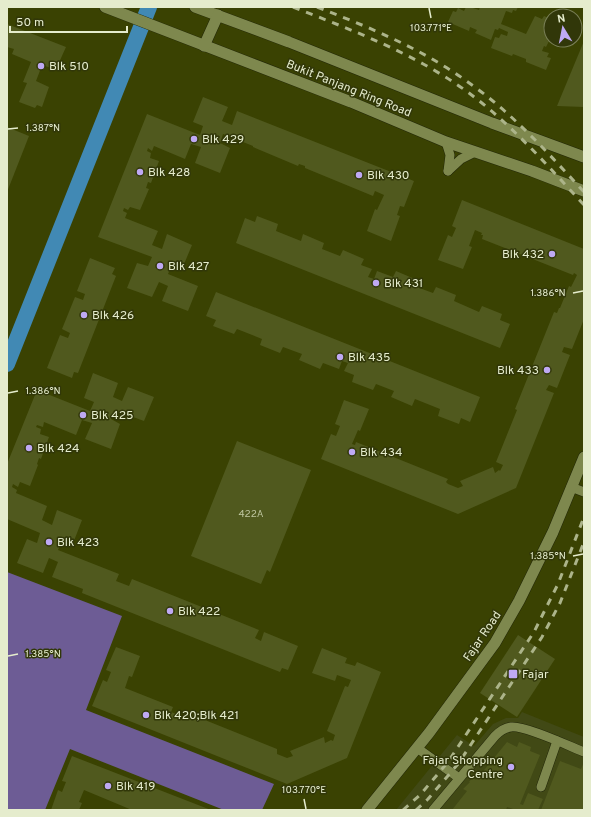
<svg xmlns="http://www.w3.org/2000/svg" width="591" height="817" viewBox="0 0 591 817" font-family="Overpass,sans-serif">
<style>
.built{fill:#414915}
.green{fill:#6d5c95}
.lines{fill:none;stroke-linecap:round;stroke-linejoin:round}
.canal{stroke:#4189b4;stroke-width:16}
.building{fill:#50591e}
.service-casing{stroke:#222708;stroke-width:10}
.tertiary-casing{stroke:#222708;stroke-width:12}
.secondary-casing{stroke:#222708;stroke-width:12}
.service{stroke:#7e884e;stroke-width:9}
.tertiary{stroke:#7e884e;stroke-width:11}
.secondary{stroke:#7e884e;stroke-width:11}
.rail{stroke:#acb48a;stroke-width:3;stroke-dasharray:7 7;stroke-linecap:butt}
.ticks{fill:none;stroke:#e5eccd;stroke-width:1.5}
.poi-dot{fill:#bfa9f4;stroke:#313709;stroke-width:1.5}
.labels{text-anchor:middle;stroke-width:3;stroke-linejoin:round;paint-order:stroke}
.number-label{font-size:10px;fill:#c0c7a1}
.poi-label{font-size:12px;fill:#e5eccd;stroke:#313709;text-anchor:start}
.street-label{font-size:12px;fill:#e5eccd;stroke:#313709}
.ticks-label{font-size:10px;text-anchor:middle;fill:#e5eccd;stroke:#313709;stroke-width:3;stroke-linejoin:round;paint-order:stroke}
</style>
<rect width="100%" height="100%" fill="#3a4202"/>
<!-- built -->
<path class="built" d="M 522,712 L 584,737 L 584,810 L 396,810 L 457,735 L 474,746 L 493,724 L 506,718 L 518,718 Z"/>
<!-- green -->
<path class="green" d="M 7,572 L 122,616 L 86,710 L 274,784 L 262,810 L 224,810 L 70,749 L 45,810 L 7,810 Z"/>
<g class="lines">
<!-- canal -->
<path class="canal" d="M 7,364 L 149,7"/>
</g>
<!-- building -->
<g class="building">
<path d="M 466,7 L 470,7 L 479,10 L 480,7 L 518,7 L 516,11 L 513,10 L 512,13 L 506,11 L 501,24 L 526,34 L 535,16 L 542,19 L 544,16 L 551,19 L 551,37 L 548,36 L 547,40 L 549,41 L 546,47 L 544,46 L 542,51 L 549,53 L 547,57 L 551,58 L 546,70 L 526,62 L 526,59 L 513,54 L 512,56 L 491,48 L 495,37 L 499,38 L 501,34 L 507,36 L 508,32 L 499,28 L 498,30 L 495,29 L 491,40 L 475,33 L 477,30 L 470,27 L 469,31 L 448,22 L 453,11 L 456,12 L 458,8 L 464,11 Z"/>
<path d="M 7,24 L 66,47 L 57,67 L 53,65 L 51,68 L 45,66 L 44,69 L 41,68 L 36,81 L 49,87 L 42,107 L 37,105 L 35,108 L 19,102 L 27,83 L 23,82 L 31,62 L 12,54 L 14,49 L 7,47 Z"/>
<path d="M 584,41 L 584,107 L 557,106 Z"/>
<path d="M 203,97 L 228,107 L 222,121 L 232,125 L 237,111 L 414,181 L 404,207 L 400,206 L 397,215 L 400,216 L 391,241 L 367,231 L 375,209 L 377,210 L 384,195 L 375,191 L 373,196 L 305,168 L 305,166 L 299,164 L 298,166 L 253,147 L 253,146 L 223,134 L 220,143 L 230,148 L 220,173 L 195,163 L 201,147 L 191,144 L 185,159 L 154,146 L 152,151 L 148,148 L 147,151 L 151,153 L 150,158 L 159,161 L 151,183 L 148,182 L 146,188 L 149,189 L 140,210 L 130,207 L 128,210 L 124,208 L 123,211 L 127,213 L 125,218 L 158,231 L 152,245 L 162,249 L 167,234 L 192,245 L 182,269 L 172,265 L 168,274 L 198,286 L 188,311 L 162,301 L 168,286 L 159,282 L 152,297 L 127,288 L 137,263 L 148,266 L 152,257 L 98,237 L 147,114 L 200,135 L 203,126 L 193,122 Z"/>
<path d="M 7,127 L 29,136 L 7,192 Z"/>
<path d="M 462,200 L 584,249 L 584,319 L 572,349 L 564,347 L 562,352 L 570,355 L 557,388 L 549,385 L 546,390 L 554,393 L 516,488 L 458,514 L 321,459 L 331,434 L 336,436 L 340,426 L 335,424 L 344,400 L 369,409 L 360,431 L 358,430 L 352,444 L 355,445 L 356,442 L 448,479 L 446,482 L 448,484 L 458,488 L 463,486 L 460,481 L 493,467 L 495,473 L 499,470 L 500,471 L 503,465 L 496,462 L 517,410 L 515,409 L 554,312 L 557,313 L 559,308 L 560,308 L 569,286 L 571,287 L 577,275 L 574,273 L 573,275 L 482,239 L 483,235 L 481,235 L 482,233 L 475,230 L 469,246 L 472,247 L 463,269 L 438,260 L 448,235 L 452,237 L 456,228 L 452,226 Z"/>
<path d="M 257,216 L 278,224 L 276,231 L 301,241 L 303,234 L 324,243 L 322,249 L 340,256 L 343,250 L 364,259 L 361,265 L 372,269 L 368,277 L 374,279 L 377,271 L 393,277 L 396,271 L 417,280 L 414,286 L 433,293 L 436,287 L 456,295 L 454,301 L 479,312 L 482,306 L 502,314 L 500,320 L 510,324 L 500,348 L 236,243 L 245,218 L 255,222 Z"/>
<path d="M 90,258 L 115,268 L 112,274 L 116,276 L 78,373 L 74,372 L 72,378 L 47,368 L 60,335 L 68,338 L 70,333 L 62,329 L 75,297 L 83,300 L 85,294 L 77,291 Z"/>
<path d="M 216,292 L 480,397 L 470,422 L 461,418 L 459,424 L 438,416 L 440,409 L 415,399 L 412,406 L 391,397 L 394,391 L 376,384 L 373,390 L 352,382 L 354,375 L 344,371 L 348,363 L 342,361 L 339,369 L 323,363 L 320,369 L 299,360 L 302,354 L 283,347 L 280,353 L 260,345 L 262,339 L 237,329 L 234,334 L 213,326 L 216,320 L 206,316 Z"/>
<path d="M 93,373 L 118,383 L 113,397 L 122,401 L 128,387 L 154,397 L 144,421 L 114,410 L 111,419 L 120,424 L 111,449 L 85,439 L 92,423 L 82,420 L 76,435 L 44,422 L 43,427 L 37,425 L 36,427 L 41,429 L 40,434 L 49,437 L 41,459 L 39,458 L 37,464 L 38,465 L 30,486 L 20,482 L 18,487 L 13,484 L 12,487 L 17,490 L 16,493 L 47,506 L 42,520 L 52,525 L 57,510 L 82,520 L 72,546 L 62,541 L 58,550 L 119,574 L 116,581 L 129,586 L 132,579 L 259,630 L 255,638 L 261,641 L 264,632 L 298,646 L 288,670 L 282,668 L 280,672 L 82,593 L 83,589 L 52,577 L 58,562 L 49,558 L 43,573 L 17,563 L 27,539 L 37,543 L 40,533 L 7,519 L 7,464 L 37,390 L 90,411 L 94,402 L 84,398 Z"/>
<path d="M 237,441 L 311,470 L 270,572 L 267,570 L 261,584 L 191,556 Z"/>
<path d="M 518,635 L 555,659 L 517,717 L 480,693 Z"/>
<path d="M 116,647 L 140,656 L 132,677 L 129,676 L 125,688 L 173,707 L 171,712 L 184,717 L 185,712 L 277,749 L 277,754 L 287,758 L 293,756 L 290,751 L 324,737 L 325,743 L 331,740 L 333,741 L 335,735 L 327,731 L 345,686 L 348,687 L 351,680 L 337,675 L 335,681 L 312,673 L 322,648 L 347,658 L 345,663 L 355,666 L 357,662 L 381,672 L 347,758 L 287,784 L 92,706 L 103,680 L 107,682 L 111,672 L 106,670 Z"/>
<path d="M 507,742 L 517,747 L 519,742 L 531,747 L 530,751 L 540,755 L 520,804 L 523,805 L 528,793 L 543,799 L 538,810 L 516,810 L 507,807 L 506,810 L 452,810 L 467,791 L 463,789 L 470,782 L 469,782 L 472,778 L 476,780 Z"/>
<path d="M 72,756 L 211,810 L 132,810 L 84,790 L 79,802 L 82,803 L 79,810 L 51,810 L 58,790 L 62,792 L 66,782 L 62,781 Z"/>
<path d="M 560,761 L 581,769 L 584,762 L 584,810 L 541,810 Z"/>
</g>
<g class="lines">
<defs>
<g id="service">
<path d="M 446,142 L 450,155 L 448,171"/>
<path d="M 448,171 L 461,159 L 475,152"/>
<path d="M 571,487 L 584,492"/>
<path d="M 417,748 L 459,778"/>
<path d="M 541,787 L 557,741"/>
<path d="M 433,810 L 495,736 C 499,732 504,728 511,727 C 524,725 569,746 584,752"/>
</g>
<path id="tertiary" d="M 367,810 L 429,733 L 495,643 L 519,601 L 553,532 L 584,457"/>
<g id="secondary">
<path d="M 105,7 L 351,102 L 446,142 L 532,171 L 584,191"/>
<path d="M 195,7 L 289,42 L 492,123 L 584,157"/>
<path d="M 204,46 L 218,15"/>
</g>
</defs>
<!-- service casing -->
<use href="#service" class="service-casing"/>
<!-- tertiary casing -->
<use href="#tertiary" class="tertiary-casing"/>
<!-- secondary casing -->
<use href="#secondary" class="secondary-casing"/>
<!-- service -->
<use href="#service" class="service"/>
<!-- tertiary -->
<use href="#tertiary" class="tertiary"/>
<!-- secondary -->
<use href="#secondary" class="secondary"/>
<!-- rail -->
<g class="rail">
<path d="M 293,7 C 354,31 416,54 469,93 C 512,125 548,166 584,205"/>
<path d="M 317,7 C 371,28 425,50 472,85 C 514,115 549,154 584,192"/>
<path d="M 403,810 L 420,795 L 448,762 L 534,632 L 558,584 L 584,517"/>
<path d="M 416,810 L 428,799 L 458,764 L 542,637 L 560,603 L 584,542"/>
</g>
</g>
<!-- ticks -->
<path class="ticks" d="M 429,8 L 431,18M 8,129 L 18,128M 573,293 L 583,291M 8,393 L 18,391M 573,556 L 583,554M 8,656 L 18,654M 304,799 L 306,809"/>
<!-- markers -->
<g class="poi-dot">
<circle cx="41" cy="66" r="4"/>
<circle cx="194" cy="139" r="4"/>
<circle cx="140" cy="172" r="4"/>
<circle cx="359" cy="175" r="4"/>
<circle cx="552" cy="254" r="4"/>
<circle cx="160" cy="266" r="4"/>
<circle cx="376" cy="283" r="4"/>
<circle cx="84" cy="315" r="4"/>
<circle cx="340" cy="357" r="4"/>
<circle cx="547" cy="370" r="4"/>
<circle cx="83" cy="415" r="4"/>
<circle cx="29" cy="448" r="4"/>
<circle cx="352" cy="452" r="4"/>
<circle cx="49" cy="542" r="4"/>
<circle cx="170" cy="611" r="4"/>
<rect x="508" y="669" width="10" height="10" rx="2"/>
<circle cx="146" cy="715" r="4"/>
<circle cx="511" cy="767" r="4"/>
<circle cx="108" cy="786" r="4"/>
</g>
<g class="labels">
<!-- number labels -->
<g class="number-label">
<text x="251" y="517">422A</text>
</g>
<!-- poi labels -->
<g class="poi-label">
<text x="49" y="70">Blk 510</text>
<text x="202" y="143">Blk 429</text>
<text x="148" y="176">Blk 428</text>
<text x="367" y="179">Blk 430</text>
<text x="544" y="258" text-anchor="end">Blk 432</text>
<text x="168" y="270">Blk 427</text>
<text x="384" y="287">Blk 431</text>
<text x="92" y="319">Blk 426</text>
<text x="348" y="361">Blk 435</text>
<text x="539" y="374" text-anchor="end">Blk 433</text>
<text x="91" y="419">Blk 425</text>
<text x="37" y="452">Blk 424</text>
<text x="360" y="456">Blk 434</text>
<text x="57" y="546">Blk 423</text>
<text x="178" y="615">Blk 422</text>
<text x="522" y="678">Fajar</text>
<text x="154" y="719">Blk 420;Blk 421</text>
<text x="503" y="764" text-anchor="end">Fajar Shopping<tspan x="503" dy="14">Centre</tspan></text>
<text x="116" y="790">Blk 419</text>
</g>
<!-- street labels -->
<g class="street-label">
<text transform="translate(349 88) rotate(22)" y="4">Bukit Panjang Ring Road</text>
<text transform="translate(482 636) rotate(-56)" y="4">Fajar Road</text>
</g>
</g>
<g class="ticks-label">
<text x="431" y="31">103.771°E</text>
<text x="43" y="131">1.387°N</text>
<text x="548" y="296">1.386°N</text>
<text x="43" y="394">1.386°N</text>
<text x="548" y="559">1.385°N</text>
<text x="43" y="657">1.385°N</text>
<text x="304" y="793">103.770°E</text>
</g>
<!-- border -->
<rect width="591" height="817" fill="none" stroke="#e5eccd" stroke-width="16"/>
<!-- north arrow -->
<g transform="translate(563 28) rotate(350)"><circle r="19" fill="#313709" stroke="#797f57"/>
<path d="M0-3L7 15L0 10L-7 15Z" fill="#bfa9f4"/>
<text y="-6" font-size="11" font-weight="bold" text-anchor="middle" fill="#e5eccd">N</text>
</g>
<!-- scale -->
<path d="M10 26v6h117v-6" fill="none" stroke="#e5eccd" stroke-width="2"/>
<text x="16" y="26" font-size="12" fill="#e5eccd" stroke="#313709" stroke-width="3" paint-order="stroke">50 m</text>
</svg>
